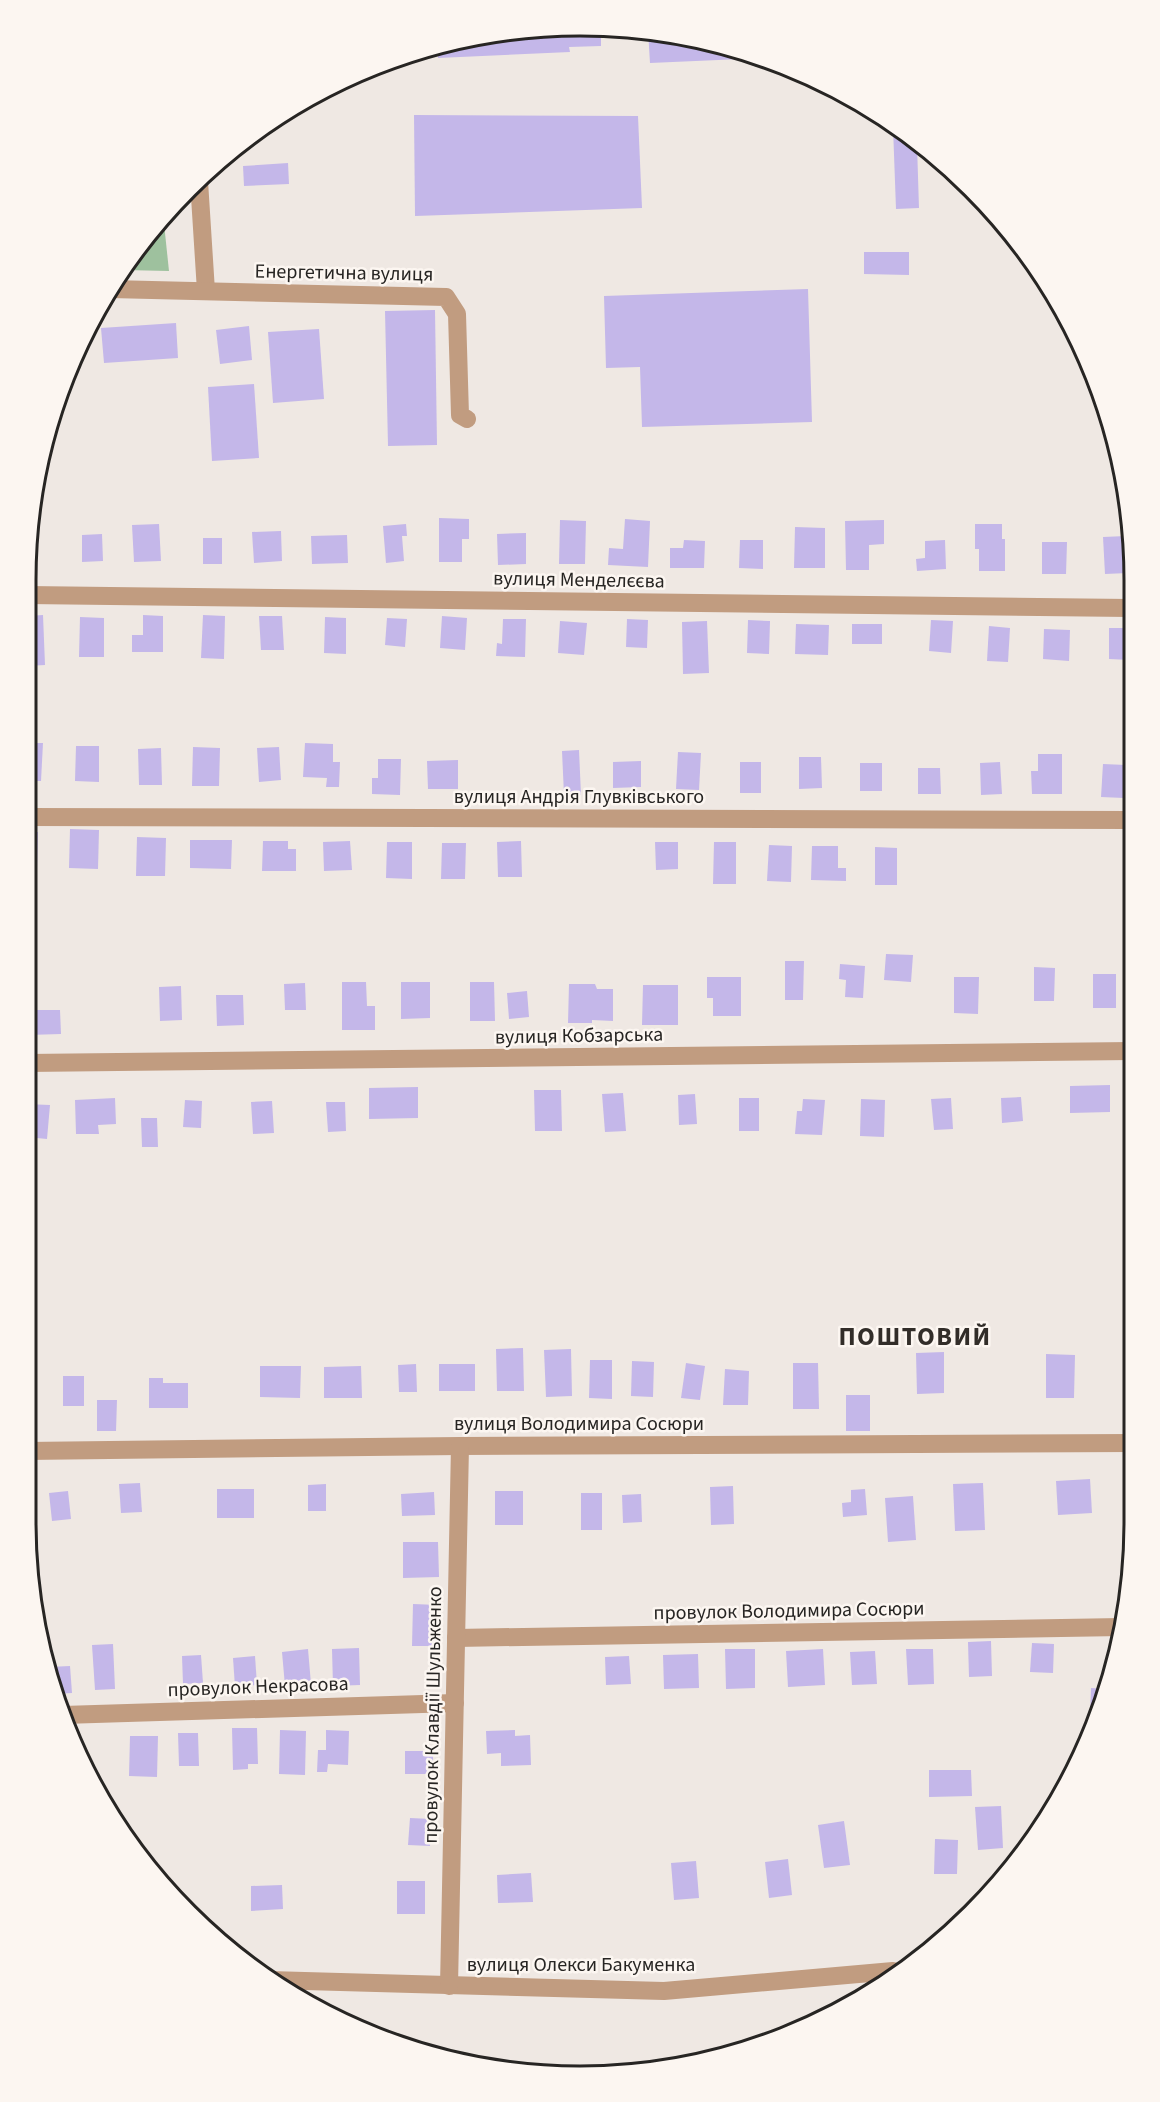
<svg xmlns="http://www.w3.org/2000/svg" width="1160" height="2102" viewBox="0 0 1160 2102" font-family="'Source Sans 3',sans-serif">
<style>
.green{fill:#9ec19e}
.building{fill:#c4b7e9}
.lines{fill:none;stroke-linecap:round;stroke-linejoin:round}
.minor{stroke:#c19c80;stroke-width:18}
.labels{text-anchor:middle;stroke-width:5;stroke-linejoin:round;paint-order:stroke}
.street-label{font-size:20px;fill:#272523;stroke:#fcf6f1}
.district-label{font-size:26px;font-weight:bold;letter-spacing:1.5px;fill:#322d29;stroke:#fcf6f1}
.rim{fill:none;stroke:#272523;stroke-width:3}
</style>
<rect width="100%" height="100%" fill="#efe8e3"/>
<!-- green -->
<path class="green" d="M 163,214 L 169,271 L 123,270 Z"/>
<!-- building -->
<g class="building">
<path d="M 544,27 L 601,29 L 601,46 L 569,47 L 570,52 L 438,58 L 438,46 L 434,46 Z"/>
<path d="M 648,30 L 759,55 L 764,58 L 650,63 Z"/>
<path d="M 414,115 L 638,116 L 642,208 L 415,216 Z"/>
<path d="M 893,127 L 917,145 L 919,208 L 896,209 Z"/>
<path d="M 288,163 L 289,184 L 244,186 L 243,166 Z"/>
<path d="M 864,252 L 909,252 L 909,275 L 864,274 Z"/>
<path d="M 808,289 L 812,422 L 642,427 L 640,367 L 606,368 L 604,296 Z"/>
<path d="M 435,310 L 437,445 L 388,446 L 385,311 Z"/>
<path d="M 176,323 L 178,358 L 104,363 L 101,328 Z"/>
<path d="M 249,326 L 252,360 L 220,364 L 216,330 Z"/>
<path d="M 319,329 L 324,399 L 273,403 L 268,332 Z"/>
<path d="M 254,384 L 259,458 L 212,461 L 208,387 Z"/>
<path d="M 439,518 L 469,519 L 469,539 L 462,539 L 462,562 L 439,562 Z"/>
<path d="M 625,519 L 650,521 L 648,567 L 608,565 L 609,548 L 623,549 Z"/>
<path d="M 560,520 L 586,521 L 585,564 L 559,564 Z"/>
<path d="M 884,520 L 884,544 L 869,545 L 869,570 L 846,570 L 845,521 Z"/>
<path d="M 159,524 L 161,561 L 134,562 L 132,525 Z"/>
<path d="M 406,524 L 407,536 L 402,536 L 404,561 L 386,563 L 383,526 Z"/>
<path d="M 975,524 L 1002,524 L 1002,539 L 1005,539 L 1005,571 L 979,571 L 979,549 L 975,549 Z"/>
<path d="M 795,527 L 825,528 L 825,568 L 794,568 Z"/>
<path d="M 281,531 L 282,561 L 254,563 L 252,532 Z"/>
<path d="M 526,533 L 526,564 L 498,565 L 497,534 Z"/>
<path d="M 102,534 L 103,561 L 82,562 L 82,535 Z"/>
<path d="M 347,535 L 348,563 L 312,564 L 311,536 Z"/>
<path d="M 1126,536 L 1128,573 L 1105,574 L 1103,537 Z"/>
<rect x="203" y="538" width="19" height="26"/>
<path d="M 684,540 L 705,541 L 704,568 L 670,568 L 670,548 L 683,548 Z"/>
<path d="M 740,540 L 763,540 L 763,569 L 739,568 Z"/>
<path d="M 945,540 L 946,569 L 917,571 L 916,559 L 925,558 L 925,541 Z"/>
<path d="M 1042,542 L 1067,542 L 1066,574 L 1042,574 Z"/>
<path d="M 43,615 L 45,665 L 27,666 L 27,616 Z"/>
<path d="M 143,615 L 163,616 L 163,652 L 132,652 L 132,635 L 143,635 Z"/>
<path d="M 203,615 L 225,616 L 224,659 L 201,658 Z"/>
<path d="M 259,616 L 282,616 L 284,650 L 261,650 Z"/>
<path d="M 442,616 L 467,618 L 465,650 L 440,648 Z"/>
<path d="M 80,617 L 104,618 L 104,657 L 79,657 Z"/>
<path d="M 325,617 L 346,618 L 346,654 L 324,653 Z"/>
<path d="M 387,618 L 407,619 L 405,647 L 385,645 Z"/>
<path d="M 503,619 L 526,619 L 525,657 L 496,656 L 497,643 L 502,644 Z"/>
<path d="M 627,619 L 648,620 L 647,648 L 626,647 Z"/>
<path d="M 748,620 L 770,621 L 769,654 L 747,653 Z"/>
<path d="M 931,620 L 953,621 L 951,653 L 929,651 Z"/>
<path d="M 560,621 L 587,623 L 584,655 L 558,653 Z"/>
<path d="M 707,621 L 709,673 L 683,674 L 682,622 Z"/>
<path d="M 796,624 L 829,625 L 828,655 L 795,654 Z"/>
<rect x="852" y="624" width="30" height="20"/>
<path d="M 989,626 L 1010,628 L 1008,662 L 987,661 Z"/>
<path d="M 1109,628 L 1130,628 L 1130,660 L 1109,659 Z"/>
<path d="M 1044,629 L 1070,630 L 1069,661 L 1043,659 Z"/>
<path d="M 26,743 L 43,743 L 41,781 L 26,781 Z"/>
<path d="M 305,743 L 333,744 L 333,762 L 340,762 L 339,787 L 326,787 L 327,778 L 303,777 Z"/>
<path d="M 76,746 L 99,746 L 99,782 L 75,781 Z"/>
<path d="M 193,747 L 220,748 L 219,786 L 192,786 Z"/>
<path d="M 279,747 L 281,780 L 259,782 L 257,748 Z"/>
<path d="M 161,748 L 162,785 L 139,785 L 138,749 Z"/>
<path d="M 579,750 L 581,795 L 564,795 L 562,751 Z"/>
<path d="M 678,752 L 701,753 L 699,790 L 676,789 Z"/>
<path d="M 1038,754 L 1062,754 L 1062,794 L 1032,794 L 1031,771 L 1038,771 Z"/>
<path d="M 799,757 L 821,757 L 822,788 L 799,789 Z"/>
<path d="M 378,759 L 401,759 L 400,795 L 372,794 L 372,778 L 378,778 Z"/>
<path d="M 458,760 L 458,789 L 428,789 L 427,761 Z"/>
<path d="M 641,761 L 641,787 L 613,788 L 613,762 Z"/>
<rect x="740" y="762" width="21" height="31"/>
<path d="M 1000,762 L 1002,794 L 981,795 L 980,763 Z"/>
<rect x="860" y="763" width="22" height="28"/>
<path d="M 1103,764 L 1126,765 L 1124,798 L 1101,797 Z"/>
<path d="M 918,768 L 940,768 L 941,794 L 918,794 Z"/>
<path d="M 70,829 L 99,830 L 98,869 L 69,868 Z"/>
<path d="M 26,832 L 38,832 L 37,868 L 26,868 Z"/>
<path d="M 137,837 L 166,838 L 165,876 L 136,876 Z"/>
<path d="M 190,840 L 232,840 L 231,869 L 190,868 Z"/>
<path d="M 263,841 L 288,841 L 288,849 L 296,849 L 296,871 L 262,871 Z"/>
<path d="M 350,841 L 352,870 L 324,871 L 323,842 Z"/>
<path d="M 521,841 L 522,877 L 498,877 L 497,842 Z"/>
<path d="M 387,842 L 412,842 L 412,879 L 386,878 Z"/>
<path d="M 655,842 L 678,842 L 678,869 L 656,870 Z"/>
<path d="M 714,842 L 736,842 L 736,884 L 713,884 Z"/>
<path d="M 442,843 L 466,843 L 465,879 L 441,879 Z"/>
<path d="M 769,845 L 792,846 L 791,882 L 767,881 Z"/>
<path d="M 812,846 L 838,846 L 838,868 L 846,868 L 846,881 L 811,880 Z"/>
<path d="M 875,847 L 897,848 L 897,885 L 875,885 Z"/>
<path d="M 886,954 L 913,955 L 911,982 L 884,980 Z"/>
<path d="M 785,961 L 804,961 L 803,1000 L 785,1000 Z"/>
<path d="M 840,964 L 865,966 L 863,998 L 845,997 L 846,980 L 839,979 Z"/>
<path d="M 1034,967 L 1055,968 L 1054,1001 L 1034,1001 Z"/>
<rect x="1093" y="974" width="23" height="34"/>
<path d="M 707,977 L 741,977 L 741,1016 L 713,1016 L 713,998 L 707,998 Z"/>
<path d="M 954,977 L 979,977 L 978,1014 L 954,1013 Z"/>
<path d="M 342,982 L 366,982 L 367,1006 L 375,1006 L 375,1030 L 342,1030 Z"/>
<path d="M 401,982 L 430,982 L 430,1018 L 401,1019 Z"/>
<path d="M 470,982 L 494,982 L 495,1021 L 470,1021 Z"/>
<path d="M 305,983 L 306,1010 L 285,1010 L 284,984 Z"/>
<path d="M 569,984 L 595,984 L 597,989 L 613,989 L 613,1021 L 592,1020 L 592,1023 L 568,1023 Z"/>
<path d="M 643,985 L 678,985 L 678,1025 L 642,1025 Z"/>
<path d="M 181,986 L 182,1020 L 160,1021 L 159,987 Z"/>
<path d="M 527,991 L 529,1017 L 509,1019 L 507,993 Z"/>
<path d="M 216,995 L 243,995 L 244,1025 L 217,1026 Z"/>
<path d="M 28,1010 L 60,1010 L 61,1034 L 28,1035 Z"/>
<path d="M 1110,1085 L 1110,1112 L 1070,1113 L 1070,1086 Z"/>
<path d="M 418,1087 L 418,1118 L 369,1119 L 369,1088 Z"/>
<path d="M 534,1090 L 561,1090 L 562,1131 L 535,1131 Z"/>
<path d="M 623,1093 L 626,1131 L 605,1132 L 602,1094 Z"/>
<path d="M 695,1094 L 697,1124 L 679,1125 L 678,1095 Z"/>
<path d="M 1021,1097 L 1023,1121 L 1002,1123 L 1001,1098 Z"/>
<path d="M 115,1098 L 116,1124 L 98,1125 L 99,1134 L 76,1134 L 75,1100 Z"/>
<rect x="739" y="1098" width="20" height="33"/>
<path d="M 951,1098 L 953,1129 L 934,1130 L 931,1099 Z"/>
<path d="M 803,1099 L 825,1100 L 822,1135 L 795,1134 L 797,1111 L 802,1111 Z"/>
<path d="M 861,1099 L 885,1100 L 884,1137 L 860,1136 Z"/>
<path d="M 185,1100 L 202,1101 L 201,1128 L 183,1127 Z"/>
<path d="M 272,1101 L 274,1133 L 253,1134 L 251,1102 Z"/>
<path d="M 326,1102 L 345,1102 L 346,1131 L 328,1132 Z"/>
<path d="M 26,1104 L 50,1105 L 47,1139 L 26,1137 Z"/>
<path d="M 141,1118 L 157,1118 L 158,1147 L 142,1147 Z"/>
<path d="M 523,1348 L 524,1391 L 497,1391 L 496,1349 Z"/>
<path d="M 571,1349 L 572,1396 L 546,1397 L 544,1350 Z"/>
<path d="M 944,1352 L 944,1393 L 917,1394 L 916,1353 Z"/>
<path d="M 1046,1354 L 1075,1355 L 1074,1398 L 1046,1398 Z"/>
<path d="M 590,1360 L 612,1360 L 612,1399 L 589,1398 Z"/>
<path d="M 632,1361 L 654,1362 L 653,1397 L 631,1396 Z"/>
<path d="M 686,1363 L 705,1366 L 700,1400 L 681,1398 Z"/>
<path d="M 793,1363 L 818,1363 L 819,1409 L 793,1409 Z"/>
<path d="M 416,1364 L 417,1392 L 399,1392 L 398,1365 Z"/>
<rect x="439" y="1364" width="36" height="27"/>
<path d="M 260,1366 L 301,1366 L 300,1398 L 260,1397 Z"/>
<path d="M 361,1366 L 362,1398 L 324,1398 L 324,1367 Z"/>
<path d="M 725,1369 L 749,1371 L 748,1405 L 723,1405 Z"/>
<path d="M 26,1374 L 35,1374 L 34,1405 L 26,1405 Z"/>
<rect x="63" y="1376" width="21" height="30"/>
<path d="M 149,1378 L 163,1378 L 163,1383 L 188,1383 L 188,1408 L 149,1408 Z"/>
<rect x="846" y="1395" width="24" height="36"/>
<path d="M 97,1400 L 117,1400 L 116,1431 L 97,1431 Z"/>
<path d="M 1090,1479 L 1092,1513 L 1058,1515 L 1056,1481 Z"/>
<path d="M 140,1483 L 142,1512 L 121,1513 L 119,1484 Z"/>
<path d="M 983,1483 L 985,1530 L 955,1531 L 953,1484 Z"/>
<path d="M 326,1484 L 326,1511 L 308,1511 L 308,1485 Z"/>
<path d="M 733,1486 L 734,1524 L 711,1525 L 710,1487 Z"/>
<rect x="217" y="1489" width="37" height="29"/>
<path d="M 865,1489 L 867,1515 L 843,1517 L 842,1503 L 851,1502 L 851,1490 Z"/>
<path d="M 1126,1490 L 1133,1490 L 1133,1522 L 1128,1523 Z"/>
<path d="M 68,1491 L 71,1519 L 52,1521 L 49,1493 Z"/>
<rect x="495" y="1491" width="28" height="34"/>
<path d="M 434,1492 L 435,1515 L 402,1516 L 401,1494 Z"/>
<rect x="581" y="1493" width="21" height="37"/>
<path d="M 641,1494 L 642,1522 L 623,1523 L 622,1495 Z"/>
<path d="M 913,1496 L 916,1540 L 888,1542 L 885,1498 Z"/>
<path d="M 403,1542 L 438,1542 L 439,1577 L 403,1578 Z"/>
<path d="M 413,1604 L 438,1605 L 437,1646 L 412,1646 Z"/>
<path d="M 991,1641 L 992,1676 L 969,1677 L 968,1642 Z"/>
<path d="M 1032,1643 L 1054,1644 L 1053,1673 L 1030,1672 Z"/>
<path d="M 113,1644 L 115,1689 L 95,1690 L 92,1645 Z"/>
<path d="M 359,1648 L 360,1685 L 333,1686 L 332,1649 Z"/>
<path d="M 308,1649 L 311,1684 L 285,1686 L 282,1652 Z"/>
<path d="M 725,1649 L 755,1649 L 755,1688 L 726,1689 Z"/>
<path d="M 823,1649 L 825,1685 L 788,1687 L 786,1651 Z"/>
<path d="M 906,1649 L 933,1649 L 934,1684 L 908,1685 Z"/>
<path d="M 875,1651 L 877,1684 L 852,1685 L 850,1652 Z"/>
<path d="M 698,1654 L 699,1688 L 664,1689 L 663,1655 Z"/>
<path d="M 201,1655 L 203,1683 L 183,1684 L 182,1656 Z"/>
<path d="M 255,1656 L 257,1685 L 235,1687 L 233,1658 Z"/>
<path d="M 629,1656 L 631,1684 L 606,1685 L 605,1657 Z"/>
<path d="M 70,1666 L 72,1693 L 54,1694 L 49,1667 Z"/>
<path d="M 1091,1688 L 1106,1689 L 1094,1717 L 1090,1717 Z"/>
<path d="M 232,1728 L 257,1728 L 258,1764 L 248,1764 L 248,1769 L 233,1770 Z"/>
<path d="M 280,1730 L 306,1731 L 305,1775 L 279,1774 Z"/>
<path d="M 326,1730 L 349,1731 L 348,1765 L 328,1764 L 327,1772 L 317,1772 L 318,1750 L 326,1750 Z"/>
<path d="M 515,1730 L 515,1736 L 530,1735 L 531,1765 L 501,1766 L 501,1753 L 487,1754 L 486,1731 Z"/>
<path d="M 178,1733 L 198,1733 L 199,1766 L 179,1766 Z"/>
<path d="M 130,1736 L 158,1736 L 157,1777 L 129,1776 Z"/>
<rect x="405" y="1751" width="28" height="23"/>
<path d="M 929,1770 L 971,1770 L 972,1796 L 929,1797 Z"/>
<path d="M 1001,1806 L 1003,1848 L 978,1850 L 975,1807 Z"/>
<path d="M 410,1818 L 431,1819 L 430,1846 L 408,1845 Z"/>
<path d="M 844,1821 L 850,1865 L 824,1868 L 818,1825 Z"/>
<path d="M 935,1839 L 958,1840 L 957,1874 L 934,1874 Z"/>
<path d="M 788,1859 L 792,1895 L 769,1898 L 765,1862 Z"/>
<path d="M 696,1861 L 699,1898 L 674,1900 L 671,1863 Z"/>
<path d="M 531,1873 L 533,1902 L 498,1903 L 497,1875 Z"/>
<rect x="397" y="1881" width="28" height="33"/>
<path d="M 282,1885 L 283,1909 L 251,1911 L 251,1886 Z"/>
</g>
<g class="lines">
<!-- minor -->
<g class="minor">
<path d="M 199,181 L 206,291"/>
<path d="M 110,289 L 446,297 L 457,314 L 460,415 L 467,419"/>
<path d="M 27,595 L 1130,608"/>
<path d="M 26,817 L 1131,820"/>
<path d="M 26,1063 L 1132,1051"/>
<path d="M 26,1451 L 460,1446 L 1133,1443"/>
<path d="M 456,1638 L 1122,1627"/>
<path d="M 63,1715 L 455,1703"/>
<path d="M 269,1980 L 664,1991 L 893,1971"/>
<path d="M 449,1986 L 460,1446"/>
</g>
</g>
<g class="labels">
<!-- street labels -->
<g class="street-label">
<text transform="translate(344 272) rotate(1)" y="7">Енергетична вулиця</text>
<text transform="translate(579 579) rotate(1)" y="7">вулиця Менделєєва</text>
<text x="579" y="803">вулиця Андрія Глувківського</text>
<text transform="translate(579 1035) rotate(-1)" y="7">вулиця Кобзарська</text>
<text x="579" y="1430">вулиця Володимира Сосюри</text>
<text transform="translate(789 1610) rotate(-1)" y="7">провулок Володимира Сосюри</text>
<text transform="translate(258 1686) rotate(-2)" y="7">провулок Некрасова</text>
<text transform="translate(432 1715) rotate(-89)" y="7">провулок Клавдії Шульженко</text>
<text x="581" y="1971">вулиця Олекси Бакуменка</text>
</g>
<!-- district labels -->
<g class="district-label">
<text x="915" y="1345">ПОШТОВИЙ</text>
</g>
</g>
<!-- crop -->
<path d="M0 0H1160V2102H0ZM580 36H580A544 544 0 0 1 1124 580V1522A544 544 0 0 1 580 2066H580A544 544 0 0 1 36 1522V580A544 544 0 0 1 580 36Z" fill="#fcf6f1" fill-rule="evenodd"/>
<path class="rim" d="M580 36H580A544 544 0 0 1 1124 580V1522A544 544 0 0 1 580 2066H580A544 544 0 0 1 36 1522V580A544 544 0 0 1 580 36Z"/>
</svg>
